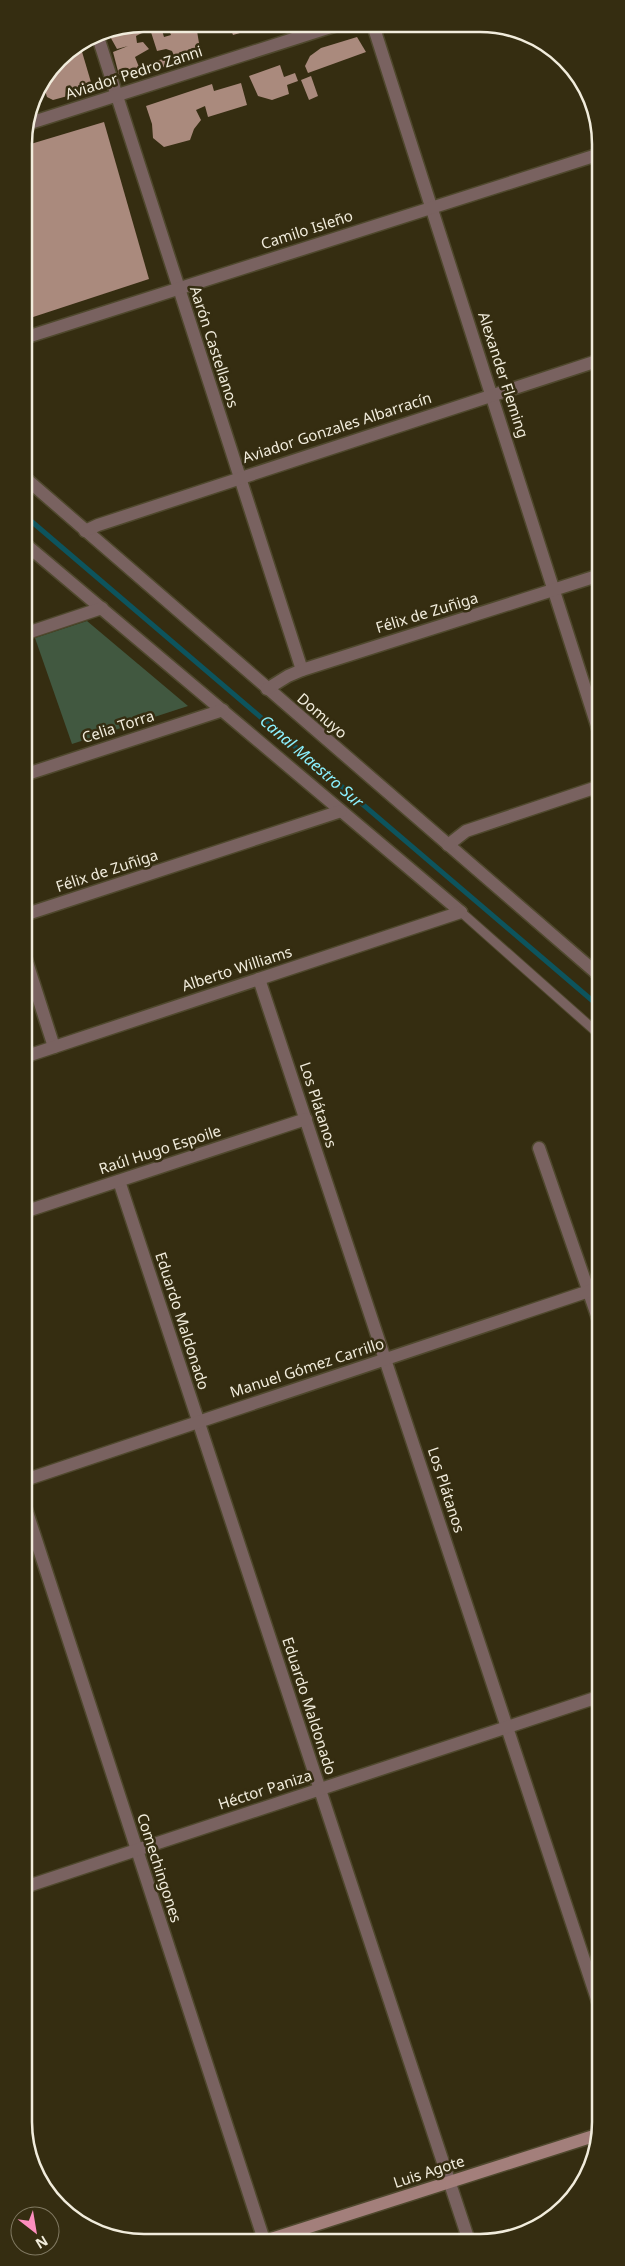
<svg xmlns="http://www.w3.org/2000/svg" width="625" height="2266" viewBox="0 0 625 2266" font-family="'Noto Sans',sans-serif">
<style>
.green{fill:#415840}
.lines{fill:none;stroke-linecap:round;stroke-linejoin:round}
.stream{stroke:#0d545d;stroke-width:5}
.building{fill:#aa8a7d}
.lane-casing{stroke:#4f482d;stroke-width:11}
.street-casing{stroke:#4f482d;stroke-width:15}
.secondary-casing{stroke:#4f482d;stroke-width:15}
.lane{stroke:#796260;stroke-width:9}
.street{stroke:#796260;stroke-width:12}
.secondary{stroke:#a37f7b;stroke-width:12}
.labels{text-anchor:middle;stroke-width:5;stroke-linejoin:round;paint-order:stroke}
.street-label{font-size:15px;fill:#f1ecdc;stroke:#352d11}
.water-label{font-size:16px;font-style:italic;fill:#8bf0fe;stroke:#352d11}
.rim{fill:none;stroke:#f1ecdc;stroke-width:2.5}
</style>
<rect width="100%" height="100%" fill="#352d11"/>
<!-- green -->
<path class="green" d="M 87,621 L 188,706 L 72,744 L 35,638 Z"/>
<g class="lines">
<!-- stream -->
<path class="stream" d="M 24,515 L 601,1008"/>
</g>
<!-- building -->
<g class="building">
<path d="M 141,24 L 160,24 L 164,37 L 171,35 L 167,24 L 196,25 L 199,43 L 195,46 L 196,51 L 186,54 L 187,58 L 176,60 L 172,51 L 166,49 L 157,51 L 150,29 L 136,36 L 137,43 L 143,42 L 149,49 L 135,57 L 139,67 L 147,71 L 131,78 L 119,75 L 113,52 L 128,46 L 117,49 L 107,31 L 131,26 L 132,29 L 141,27 Z"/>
<path d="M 229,24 L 256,24 L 257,28 L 233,35 Z"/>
<path d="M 357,37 L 366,52 L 308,73 L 305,66 L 310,56 L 321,48 Z"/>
<path d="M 80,45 L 93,89 L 53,100 L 47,97 L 43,84 L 59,59 Z"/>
<path d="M 167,58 L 169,65 L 157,69 L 155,61 Z"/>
<path d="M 280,65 L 284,77 L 295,73 L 298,81 L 287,85 L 289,94 L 272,100 L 258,96 L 249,76 Z"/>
<path d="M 311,76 L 318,96 L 309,100 L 301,80 Z"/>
<path d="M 241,83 L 247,105 L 208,117 L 205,106 L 196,110 L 201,120 L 194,129 L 190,140 L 164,147 L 153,138 L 152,124 L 146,106 L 212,84 L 214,91 Z"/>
<path d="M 104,122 L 149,279 L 24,320 L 24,146 Z"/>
</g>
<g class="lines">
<defs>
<path id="lane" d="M 461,912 L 601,1036"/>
<g id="street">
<path d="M 373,25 L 600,735"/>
<path d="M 97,34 L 302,670"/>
<path d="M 27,124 L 337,25"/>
<path d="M 24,338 L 600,154"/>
<path d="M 24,477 L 601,977"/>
<path d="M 85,531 L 98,525 L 600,360"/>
<path d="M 24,543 L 461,912"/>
<path d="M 24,634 L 102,608"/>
<path d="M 267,689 L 288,676 L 302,670 L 600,575"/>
<path d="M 24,775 L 223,710"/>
<path d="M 448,845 L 466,831 L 600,786"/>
<path d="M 24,915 L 341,811"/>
<path d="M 24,953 L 54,1047"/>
<path d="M 259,979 L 601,2011"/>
<path d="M 24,1057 L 461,912"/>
<path d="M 539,1148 L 601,1327"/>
<path d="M 119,1181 L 469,2241"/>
<path d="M 24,1212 L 306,1119"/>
<path d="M 25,1480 L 601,1287"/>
<path d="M 25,1506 L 264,2240"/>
<path d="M 25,1887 L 601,1696"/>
</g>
<path id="secondary" d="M 268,2240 L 600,2134"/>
</defs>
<!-- lane casing -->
<use href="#lane" class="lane-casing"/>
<!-- street casing -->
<use href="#street" class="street-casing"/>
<!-- secondary casing -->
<use href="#secondary" class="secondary-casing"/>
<!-- lane -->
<use href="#lane" class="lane"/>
<!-- street -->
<use href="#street" class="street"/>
<!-- secondary -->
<use href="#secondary" class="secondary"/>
</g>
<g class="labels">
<!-- street labels -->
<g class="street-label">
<text transform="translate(134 73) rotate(-18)" y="5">Aviador Pedro Zanni</text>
<text transform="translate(307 230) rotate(-18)" y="5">Camilo Isleño</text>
<text transform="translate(214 347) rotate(72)" y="5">Aarón Castellanos</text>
<text transform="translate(503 375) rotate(72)" y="5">Alexander Fleming</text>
<text transform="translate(337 428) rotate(-18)" y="5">Aviador Gonzales Albarracín</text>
<text transform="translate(427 613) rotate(-17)" y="5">Félix de Zuñiga</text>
<text transform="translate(322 716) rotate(41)" y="5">Domuyo</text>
<text transform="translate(118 727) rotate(-18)" y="5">Celia Torra</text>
<text transform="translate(107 871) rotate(-18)" y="5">Félix de Zuñiga</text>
<text transform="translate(237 969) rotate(-18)" y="5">Alberto Williams</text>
<text transform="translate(318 1105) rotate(72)" y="5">Los Plátanos</text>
<text transform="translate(160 1150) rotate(-18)" y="5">Raúl Hugo Espoile</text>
<text transform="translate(182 1321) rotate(72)" y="5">Eduardo Maldonado</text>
<text transform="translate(307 1368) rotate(-18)" y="5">Manuel Gómez Carrillo</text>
<text transform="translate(446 1490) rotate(72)" y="5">Los Plátanos</text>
<text transform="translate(309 1706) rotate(72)" y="5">Eduardo Maldonado</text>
<text transform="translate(265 1790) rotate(-18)" y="5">Héctor Paniza</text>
<text transform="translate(159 1868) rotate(72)" y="5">Comechingones</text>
<text transform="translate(429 2172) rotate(-18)" y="5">Luis Agote</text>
</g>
<!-- water labels -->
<g class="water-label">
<text transform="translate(312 761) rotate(41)" y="6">Canal Maestro Sur</text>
</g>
</g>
<!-- crop -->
<path d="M0 0H625V2266H0ZM144 32H480A112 112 0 0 1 592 144V2122A112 112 0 0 1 480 2234H144A112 112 0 0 1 32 2122V144A112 112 0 0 1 144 32Z" fill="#352d11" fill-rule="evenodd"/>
<path class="rim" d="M144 32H480A112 112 0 0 1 592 144V2122A112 112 0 0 1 480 2234H144A112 112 0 0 1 32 2122V144A112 112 0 0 1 144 32Z"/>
<!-- north arrow -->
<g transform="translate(35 2231) rotate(149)"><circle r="24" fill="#352d11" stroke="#807962"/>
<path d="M0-4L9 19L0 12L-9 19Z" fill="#fd8ebf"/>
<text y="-8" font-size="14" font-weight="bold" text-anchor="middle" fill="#f1ecdc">N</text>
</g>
</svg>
